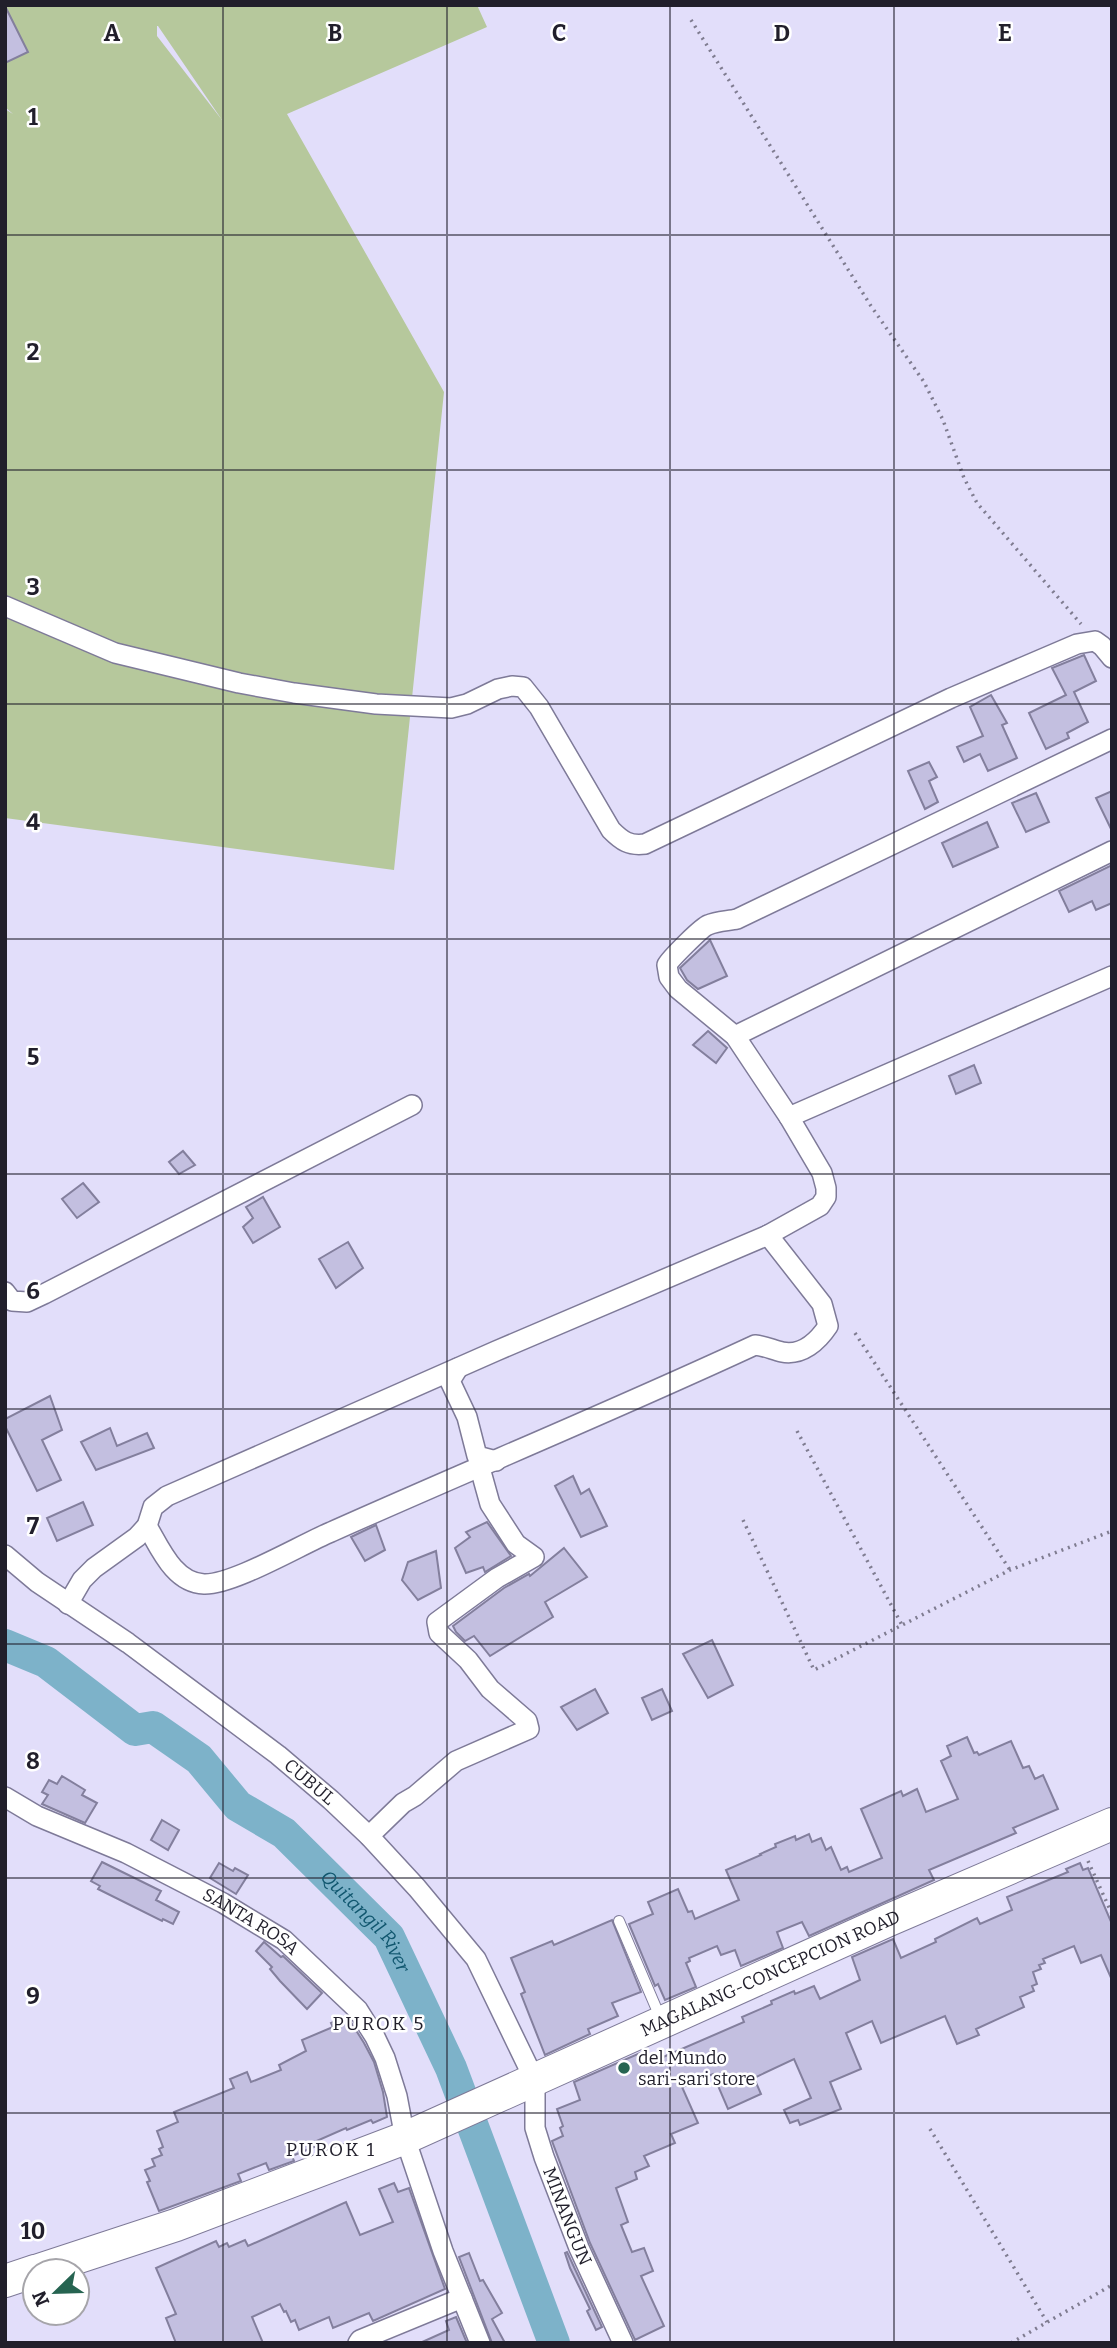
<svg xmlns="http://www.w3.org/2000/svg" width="1117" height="2348" viewBox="0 0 1117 2348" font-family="Bitter,serif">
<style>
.green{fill:#b6c89c;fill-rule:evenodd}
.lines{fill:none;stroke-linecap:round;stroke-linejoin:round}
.river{stroke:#7db2c9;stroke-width:32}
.building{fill:#c3bfe0;stroke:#837f9d;stroke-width:2}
.lane-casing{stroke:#7e7a98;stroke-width:12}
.street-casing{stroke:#7e7a98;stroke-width:22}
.primary-casing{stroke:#7e7a98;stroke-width:34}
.path{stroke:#7f7c90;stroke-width:3.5;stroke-dasharray:2 5;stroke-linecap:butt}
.lane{stroke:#fff;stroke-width:10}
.street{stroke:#fff;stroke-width:19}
.primary{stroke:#fff;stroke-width:32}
.grid{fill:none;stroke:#211f2b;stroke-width:2;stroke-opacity:0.55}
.poi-dot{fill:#266451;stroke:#fff;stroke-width:2.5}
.labels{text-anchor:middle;stroke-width:5;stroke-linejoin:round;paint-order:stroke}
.street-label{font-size:18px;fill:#211f2b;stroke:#fff}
.poi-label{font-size:18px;fill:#211f2b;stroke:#fff;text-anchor:start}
.water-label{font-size:19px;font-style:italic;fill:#11576f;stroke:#fff}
.neighbourhood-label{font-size:19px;letter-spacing:2px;fill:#211f2b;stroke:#fff}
.grid-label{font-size:23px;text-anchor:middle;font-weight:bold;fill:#211f2b;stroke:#fff;stroke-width:5;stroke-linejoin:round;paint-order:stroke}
</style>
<rect width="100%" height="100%" fill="#e2defa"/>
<!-- green -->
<path class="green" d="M 5,5 L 477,5 L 487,27 L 287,114 L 444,392 L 394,870 L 5,818 L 5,109 L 13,114 L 5,107 ZM 157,26 L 158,26 L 222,120 L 157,36 Z"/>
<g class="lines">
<!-- river -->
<path class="river" id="s1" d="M 5,1645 L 46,1662 L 135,1730 L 153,1727 L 199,1759 L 238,1806 L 284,1833 L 389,1937 L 451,2068 L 554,2343"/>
</g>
<!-- building -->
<g class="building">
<path d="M 5,6 L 28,52 L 5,63 Z"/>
<path d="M 1084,655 L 1096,681 L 1074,692 L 1088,722 L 1067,733 L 1069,738 L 1046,749 L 1029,713 L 1066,695 L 1052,668 Z"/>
<path d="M 991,695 L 1007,723 L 1002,725 L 1017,758 L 988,771 L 980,754 L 964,762 L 957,747 L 983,736 L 970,707 Z"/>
<path d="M 929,762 L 937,777 L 929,781 L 938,802 L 925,809 L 908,771 Z"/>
<path d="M 1112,791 L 1112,831 L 1096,798 Z"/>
<path d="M 1036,793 L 1049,822 L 1026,832 L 1012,803 Z"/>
<path d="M 987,822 L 998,847 L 953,867 L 942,843 Z"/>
<path d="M 1112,865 L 1112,903 L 1096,910 L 1092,901 L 1069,912 L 1059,891 Z"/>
<path d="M 710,940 L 727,976 L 698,989 L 687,980 L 680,968 Z"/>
<path d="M 708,1031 L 727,1048 L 716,1063 L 693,1045 Z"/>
<path d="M 974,1065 L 981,1083 L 956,1094 L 949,1076 Z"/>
<path d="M 183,1151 L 195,1165 L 179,1174 L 169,1162 Z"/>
<path d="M 83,1183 L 99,1202 L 77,1218 L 62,1199 Z"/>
<path d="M 263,1197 L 280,1227 L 253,1243 L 243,1227 L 253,1218 L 246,1207 Z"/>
<path d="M 348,1242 L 363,1268 L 336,1288 L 319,1259 Z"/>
<path d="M 50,1396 L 62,1430 L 42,1440 L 61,1480 L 37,1491 L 5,1426 L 5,1419 Z"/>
<path d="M 110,1428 L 117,1446 L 147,1433 L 154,1448 L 96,1470 L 81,1442 Z"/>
<path d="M 573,1476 L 581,1494 L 589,1489 L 607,1526 L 581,1537 L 555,1486 Z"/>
<path d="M 83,1502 L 93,1525 L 57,1541 L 47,1518 Z"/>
<path d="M 487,1522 L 511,1556 L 485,1572 L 483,1567 L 466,1573 L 455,1548 L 470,1537 L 466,1532 Z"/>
<path d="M 376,1525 L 385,1550 L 365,1561 L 351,1537 Z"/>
<path d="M 564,1548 L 587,1577 L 545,1602 L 553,1617 L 490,1656 L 474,1636 L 465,1641 L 456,1632 L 453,1626 L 504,1588 L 529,1574 L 530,1576 Z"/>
<path d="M 436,1551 L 441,1588 L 418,1600 L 402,1580 L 408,1562 Z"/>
<path d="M 712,1640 L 733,1685 L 708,1698 L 683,1654 Z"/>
<path d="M 595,1689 L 608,1713 L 577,1730 L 561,1707 Z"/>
<path d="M 662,1689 L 672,1711 L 652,1720 L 642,1698 Z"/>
<path d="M 967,1737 L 974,1753 L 977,1752 L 979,1755 L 1011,1741 L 1023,1768 L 1029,1766 L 1035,1779 L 1043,1775 L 1058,1809 L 1013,1828 L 1016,1833 L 929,1870 L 934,1880 L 809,1936 L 802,1922 L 777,1932 L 783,1948 L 741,1966 L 735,1950 L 721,1955 L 717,1946 L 689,1958 L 690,1961 L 686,1963 L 696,1987 L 665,2000 L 658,1984 L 655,1986 L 629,1924 L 653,1914 L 648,1902 L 678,1889 L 688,1912 L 692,1911 L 695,1919 L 739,1900 L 726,1870 L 761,1855 L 760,1854 L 776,1847 L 775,1844 L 795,1836 L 796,1840 L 809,1834 L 812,1842 L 821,1838 L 826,1850 L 831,1847 L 841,1870 L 847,1867 L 849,1872 L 882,1858 L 861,1809 L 901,1791 L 903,1796 L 917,1789 L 926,1812 L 958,1799 L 941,1761 L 951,1756 L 947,1746 Z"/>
<path d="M 62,1776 L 85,1790 L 82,1795 L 97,1803 L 85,1823 L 42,1804 L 48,1795 L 42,1792 L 49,1780 L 57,1784 Z"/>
<path d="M 162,1820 L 179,1830 L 168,1850 L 151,1840 Z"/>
<path d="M 102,1862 L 161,1891 L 156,1900 L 179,1912 L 173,1924 L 163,1919 L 162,1921 L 98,1889 L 100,1886 L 91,1881 Z"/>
<path d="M 219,1863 L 233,1871 L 235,1868 L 248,1875 L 236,1894 L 210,1878 Z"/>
<path d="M 1080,1863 L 1083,1870 L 1088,1868 L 1112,1924 L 1112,1980 L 1101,1955 L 1081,1963 L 1074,1946 L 1043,1959 L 1045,1963 L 1039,1965 L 1041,1969 L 1033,1972 L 1037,1984 L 1032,1986 L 1034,1991 L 1020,1997 L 1024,2007 L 976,2029 L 979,2035 L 957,2044 L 945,2016 L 881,2043 L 872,2021 L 846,2033 L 861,2069 L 830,2082 L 841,2109 L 800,2125 L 798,2120 L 790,2123 L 784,2110 L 811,2098 L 794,2059 L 754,2078 L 761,2094 L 728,2109 L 713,2074 L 682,2087 L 698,2123 L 671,2134 L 675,2143 L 644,2156 L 649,2166 L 635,2172 L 637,2179 L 616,2188 L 628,2222 L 621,2225 L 632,2252 L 644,2248 L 653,2271 L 641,2276 L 664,2326 L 635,2340 L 590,2243 L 552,2141 L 563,2136 L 560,2128 L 563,2126 L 557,2109 L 580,2100 L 574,2082 L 640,2053 L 645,2065 L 647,2064 L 744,2022 L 742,2017 L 772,2004 L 771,2001 L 794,1991 L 795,1994 L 814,1986 L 820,1999 L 860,1980 L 852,1957 L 893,1939 L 901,1958 L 936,1942 L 935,1939 L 977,1918 L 980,1924 L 1012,1910 L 1007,1897 L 1068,1872 L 1066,1869 Z"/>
<path d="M 612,1920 L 641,1992 L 612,2003 L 618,2016 L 588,2029 L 590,2034 L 545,2055 L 521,1994 L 525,1992 L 511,1958 L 552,1941 L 554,1945 Z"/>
<path d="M 264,1942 L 281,1957 L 283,1956 L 322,1993 L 307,2009 L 280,1981 L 270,1969 L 272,1967 L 256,1951 Z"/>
<path d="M 347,2016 L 364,2043 L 374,2062 L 383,2092 L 387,2117 L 373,2123 L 371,2120 L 347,2130 L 346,2128 L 312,2143 L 314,2147 L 292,2156 L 294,2161 L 269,2170 L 266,2163 L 238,2174 L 241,2181 L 159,2211 L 147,2182 L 150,2181 L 145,2170 L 155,2166 L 152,2159 L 162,2155 L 159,2149 L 163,2147 L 157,2131 L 178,2122 L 174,2112 L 234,2088 L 230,2079 L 247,2072 L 251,2082 L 281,2070 L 279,2065 L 306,2051 L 302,2040 L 333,2027 L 331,2023 Z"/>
<path d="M 394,2183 L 398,2192 L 409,2188 L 445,2289 L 373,2321 L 369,2313 L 333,2328 L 329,2317 L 299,2330 L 295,2320 L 291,2322 L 286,2311 L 284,2312 L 280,2304 L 252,2317 L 263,2343 L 176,2343 L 166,2318 L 176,2314 L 156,2268 L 216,2241 L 219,2247 L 227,2243 L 229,2247 L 245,2240 L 248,2246 L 346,2202 L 360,2235 L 393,2222 L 379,2189 Z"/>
<path d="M 567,2252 L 602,2327 L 596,2330 L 587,2311 L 590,2309 L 570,2268 L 565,2253 Z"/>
<path d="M 469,2253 L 480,2281 L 483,2280 L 502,2313 L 492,2319 L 505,2343 L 492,2343 L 459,2257 Z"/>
<path d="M 456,2317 L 467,2343 L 420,2343 L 449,2330 L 446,2321 Z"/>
</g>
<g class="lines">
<defs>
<path id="lane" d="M 619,1921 L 660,2017"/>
<g id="street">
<path d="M 5,606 L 115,653 L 239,683 L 294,693 L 376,704 L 451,708 L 467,704 L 498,689 L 512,686 L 523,687 L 539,707 L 611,830 C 622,841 629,846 645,844 L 951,698 L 1077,644 L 1095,641 L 1102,646 L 1112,658"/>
<path d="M 1112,739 L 737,919 C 728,921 717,921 708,925 C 702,927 670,959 667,965 L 669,977 L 678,989 L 735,1036 L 789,1117 L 1112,976"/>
<path d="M 735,1036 L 1112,851"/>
<path d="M 5,1292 L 12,1301 L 27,1302 L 44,1294 L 412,1105"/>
<path d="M 458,1368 L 450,1381 L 467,1417 L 477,1456 L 496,1461"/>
<path d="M 147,1526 C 160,1548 174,1583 204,1584 C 233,1585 300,1545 331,1532 C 472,1469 615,1410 755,1345 C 765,1346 773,1350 782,1352 C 802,1356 818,1341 828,1326 L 822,1304 L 768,1235"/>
<path id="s2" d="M 5,1555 L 37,1582 L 128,1643 L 278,1755 L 331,1800 L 369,1836 L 417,1888 L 476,1959 L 535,2081 L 535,2128 L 544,2157 L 579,2248 L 623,2343"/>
<path d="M 68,1604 L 82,1580 L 94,1568 L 137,1537 L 147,1526 L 153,1507 L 167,1496 L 496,1351 L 768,1235 L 820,1206 L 826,1197 L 826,1188 L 822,1173 L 789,1117"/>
<path id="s3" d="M 5,1797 L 37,1816 L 126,1853 L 223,1903 L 284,1940 L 358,2010 L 375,2037 L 385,2058 L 397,2096 L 405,2138 L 443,2251 L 480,2343"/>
<path d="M 369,1836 L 403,1803 L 415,1796 L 456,1761 L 529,1729 L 527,1721 L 490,1689 L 468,1660 L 439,1633 L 437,1622 L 497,1578 L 534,1557 L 516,1544 L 490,1504 L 480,1468"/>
<path d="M 358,2343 L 360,2340 L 462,2298"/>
</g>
<g id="primary">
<path id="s4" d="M 36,2271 L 176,2225 L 405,2138 L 889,1920 L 1112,1824"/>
<path d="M 5,2281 L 35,2271"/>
</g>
</defs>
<!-- lane casing -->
<use href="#lane" class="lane-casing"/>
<!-- street casing -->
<use href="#street" class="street-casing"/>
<!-- primary casing -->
<use href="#primary" class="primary-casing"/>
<!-- path -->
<g class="path">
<path d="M 691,20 L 871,306 L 924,382 L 943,420 L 964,478 L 977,503 L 1081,624"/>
<path d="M 855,1333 L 1010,1570"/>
<path d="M 797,1431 L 902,1625"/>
<path d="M 743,1520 L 814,1670 L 1010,1570 L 1112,1531"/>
<path d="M 1088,1861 L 1112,1914"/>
<path d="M 930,2129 L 1047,2322"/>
<path d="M 1011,2343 L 1112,2285"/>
</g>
<!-- lane -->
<use href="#lane" class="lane"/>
<!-- street -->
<use href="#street" class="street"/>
<!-- primary -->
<use href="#primary" class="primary"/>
</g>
<!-- grid -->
<path class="grid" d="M 223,5 L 223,2343M 447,5 L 447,2343M 670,5 L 670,2343M 894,5 L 894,2343M 5,235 L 1112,235M 5,470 L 1112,470M 5,704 L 1112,704M 5,939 L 1112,939M 5,1174 L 1112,1174M 5,1409 L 1112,1409M 5,1644 L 1112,1644M 5,1878 L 1112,1878M 5,2113 L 1112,2113"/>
<!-- markers -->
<circle class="poi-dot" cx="624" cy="2068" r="7"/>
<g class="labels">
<!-- street labels -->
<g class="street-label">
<text dy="6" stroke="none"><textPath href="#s2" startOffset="380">CUBUL</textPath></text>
<text dy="6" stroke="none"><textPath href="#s3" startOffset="276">SANTA ROSA</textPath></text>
<text dy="6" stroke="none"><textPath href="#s4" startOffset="793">MAGALANG-CONCEPCION ROAD</textPath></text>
<text dy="6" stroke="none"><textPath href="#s2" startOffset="900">MINANGUN</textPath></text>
</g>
<!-- poi labels -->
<g class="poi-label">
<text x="638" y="2064">del Mundo<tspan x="638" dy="21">sari-sari store</tspan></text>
</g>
<!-- water labels -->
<g class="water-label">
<text dy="7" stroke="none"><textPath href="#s1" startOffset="466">Quitangil River</textPath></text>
</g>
<!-- neighbourhood labels -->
<g class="neighbourhood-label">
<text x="379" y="2030">PUROK 5</text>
<text x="331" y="2156">PUROK 1</text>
</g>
</g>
<g class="grid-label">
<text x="112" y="41">A</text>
<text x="335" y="41">B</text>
<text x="559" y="41">C</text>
<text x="782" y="41">D</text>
<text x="1005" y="41">E</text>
<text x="33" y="125">1</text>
<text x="33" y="360">2</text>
<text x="33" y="595">3</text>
<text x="33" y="830">4</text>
<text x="33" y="1065">5</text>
<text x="33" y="1299">6</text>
<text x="33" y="1534">7</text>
<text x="33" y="1769">8</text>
<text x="33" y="2004">9</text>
<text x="33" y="2239">10</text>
</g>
<!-- border -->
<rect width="1117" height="2348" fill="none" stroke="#211f2b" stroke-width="14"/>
<!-- north arrow -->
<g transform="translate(56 2292) rotate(247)"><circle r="33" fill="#ffffff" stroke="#a6a5aa" stroke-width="2"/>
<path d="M0-5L12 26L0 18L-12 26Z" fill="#266451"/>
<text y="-10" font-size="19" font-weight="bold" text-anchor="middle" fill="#211f2b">N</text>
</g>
</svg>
